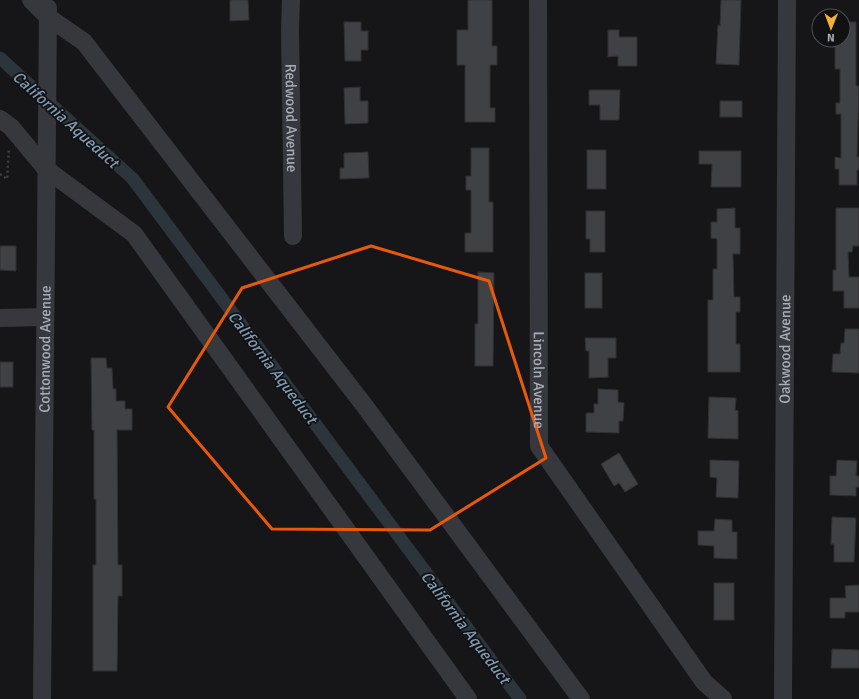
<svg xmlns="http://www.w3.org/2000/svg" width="859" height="699" viewBox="0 0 859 699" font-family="Signika,sans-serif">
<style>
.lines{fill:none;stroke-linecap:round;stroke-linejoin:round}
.canal{stroke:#2c353c;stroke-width:13}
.building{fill:#404145;stroke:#303034}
.path{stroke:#3d3f44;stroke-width:2.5;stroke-dasharray:2 3;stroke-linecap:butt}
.minor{stroke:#37383d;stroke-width:18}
.marked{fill:none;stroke:#e8590c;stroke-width:3;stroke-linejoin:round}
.labels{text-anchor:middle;stroke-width:3.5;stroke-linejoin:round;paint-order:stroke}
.street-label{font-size:15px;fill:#a8adb8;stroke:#111113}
.water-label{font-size:16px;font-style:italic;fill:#7f9bb3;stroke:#111113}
</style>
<rect width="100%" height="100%" fill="#161618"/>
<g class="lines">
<!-- canal -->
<path class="canal" d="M 0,58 L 133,179 L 520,699"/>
</g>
<!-- building -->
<g class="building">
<path d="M 230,0 L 248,0 L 249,20 L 230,21 Z"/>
<path d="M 468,0 L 492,0 L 492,46 L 497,46 L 497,65 L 490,65 L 490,108 L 495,108 L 495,122 L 465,122 L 465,65 L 457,65 L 457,30 L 468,30 Z"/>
<path d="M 721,0 L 741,0 L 739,65 L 716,64 L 718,25 L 720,26 Z"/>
<path d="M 344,22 L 361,22 L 361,31 L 368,31 L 368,50 L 361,50 L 361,61 L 345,61 Z"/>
<path d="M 843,22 L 856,22 L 856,86 L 859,86 L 857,157 L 859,157 L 859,170 L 857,170 L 857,185 L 839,185 L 839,169 L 835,169 L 835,157 L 841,158 L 841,114 L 836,114 L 836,103 L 840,103 L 840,69 L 835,69 L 835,40 L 843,40 Z"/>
<path d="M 608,30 L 619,30 L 619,37 L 637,37 L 637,66 L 618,66 L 618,56 L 608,57 Z"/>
<path d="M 360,87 L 360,101 L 368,101 L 368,123 L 345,124 L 344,88 Z"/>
<path d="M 589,90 L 620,90 L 619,120 L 600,120 L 600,105 L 589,105 Z"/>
<rect x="720" y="101" width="22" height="16"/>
<path d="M 471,148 L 489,148 L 489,202 L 493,202 L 493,252 L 465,252 L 465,233 L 471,233 L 471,190 L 466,190 L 466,176 L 471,176 Z"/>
<rect x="587" y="150" width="19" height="39"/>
<path d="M 699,151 L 741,151 L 741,187 L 711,187 L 712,164 L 699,164 Z"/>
<path d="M 368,152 L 369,178 L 340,179 L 340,168 L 344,168 L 344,153 Z"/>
<path d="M 735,208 L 735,228 L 740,228 L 740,254 L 733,254 L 734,297 L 740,297 L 740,312 L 736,312 L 736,344 L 740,344 L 740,372 L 708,372 L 708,300 L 713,300 L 713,269 L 717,269 L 717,239 L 711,238 L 711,222 L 717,222 L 717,209 Z"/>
<path d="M 836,208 L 859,208 L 859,246 L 853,246 L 852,252 L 848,252 L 849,277 L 859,277 L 859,308 L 844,308 L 844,291 L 833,291 L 833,270 L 836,270 Z"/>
<path d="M 586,211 L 605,211 L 605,252 L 590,252 L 590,239 L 586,239 Z"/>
<path d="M 0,246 L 16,246 L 16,271 L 0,270 Z"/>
<path d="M 478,272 L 494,273 L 493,366 L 475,366 L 475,324 L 478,324 Z"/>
<rect x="585" y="273" width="17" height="35"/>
<path d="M 845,329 L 859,329 L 859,373 L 832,372 L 833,354 L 840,354 L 841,343 L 844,343 Z"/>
<path d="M 585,338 L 616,338 L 616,358 L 608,358 L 608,377 L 589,378 L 589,351 L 586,351 Z"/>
<path d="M 91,358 L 106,358 L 107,368 L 112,368 L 113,389 L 116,389 L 116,401 L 125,401 L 125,409 L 132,409 L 132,430 L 117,430 L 118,565 L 122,565 L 122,596 L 118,596 L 117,671 L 93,671 L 93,565 L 96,565 L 96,499 L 94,499 L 94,430 L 92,430 Z"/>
<rect x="0" y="362" width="13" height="25"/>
<path d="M 598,389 L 618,390 L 618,402 L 624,403 L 623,421 L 619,421 L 619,433 L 586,432 L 586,413 L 594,413 L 594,404 L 598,404 Z"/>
<path d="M 709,397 L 736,398 L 735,410 L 738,411 L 738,439 L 708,438 Z"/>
<path d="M 619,453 L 638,484 L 625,492 L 619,483 L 614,486 L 601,464 Z"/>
<path d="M 710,460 L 739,461 L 738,498 L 716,497 L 717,478 L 710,477 Z"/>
<path d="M 837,460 L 857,461 L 856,476 L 859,476 L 859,487 L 856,487 L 856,496 L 830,495 L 830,476 L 836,476 Z"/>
<path d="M 832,517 L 856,518 L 854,562 L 834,562 L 834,544 L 831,544 Z"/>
<path d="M 715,519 L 732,520 L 732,532 L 737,532 L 737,559 L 714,558 L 714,546 L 698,545 L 698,531 L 714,531 Z"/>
<rect x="714" y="583" width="20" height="37"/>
<path d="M 859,585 L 859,612 L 845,612 L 845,618 L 830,618 L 830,598 L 846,598 L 845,586 Z"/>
<path d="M 832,649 L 859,650 L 859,668 L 831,668 Z"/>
</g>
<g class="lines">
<!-- path -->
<path class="path" d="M 0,174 L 7,179 L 9,149"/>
<!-- minor -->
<g class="minor">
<path d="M 31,0 L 48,17 L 84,42 L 364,405 L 581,699"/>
<path id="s1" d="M 291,0 L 290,29 L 293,236"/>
<path id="s2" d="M 538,0 L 539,446 L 704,682 L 723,699"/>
<path d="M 0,119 L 11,127 L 46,169 L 134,234 L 468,699"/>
<path d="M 0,318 L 45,317"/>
<path id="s3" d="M 42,699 L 48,8"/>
<path id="s4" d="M 783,699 L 787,0"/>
</g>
</g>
<!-- marked area -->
<path class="marked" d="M 371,246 L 489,281 L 546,458 L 430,530 L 272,529 L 168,407 L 242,288 Z"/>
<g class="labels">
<!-- street labels -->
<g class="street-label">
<text dy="5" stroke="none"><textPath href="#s1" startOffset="118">Redwood Avenue</textPath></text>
<text dy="5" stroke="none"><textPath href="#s3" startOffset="350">Cottonwood Avenue</textPath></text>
<text dy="5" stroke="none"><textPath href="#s4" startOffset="350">Oakwood Avenue</textPath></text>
<text dy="5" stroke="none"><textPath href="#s2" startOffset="380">Lincoln Avenue</textPath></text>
</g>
<!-- water labels -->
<g class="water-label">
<text transform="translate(66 119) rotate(42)" y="6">California Aqueduct</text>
<text transform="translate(273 367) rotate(53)" y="6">California Aqueduct</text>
<text transform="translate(466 627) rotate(53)" y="6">California Aqueduct</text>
</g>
</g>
<!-- north arrow -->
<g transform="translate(831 28) rotate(181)"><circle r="19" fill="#111113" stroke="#4d4f55"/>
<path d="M0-3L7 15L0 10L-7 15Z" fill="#f2b134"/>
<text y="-6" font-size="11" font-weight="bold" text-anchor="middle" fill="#a8adb8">N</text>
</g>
</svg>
